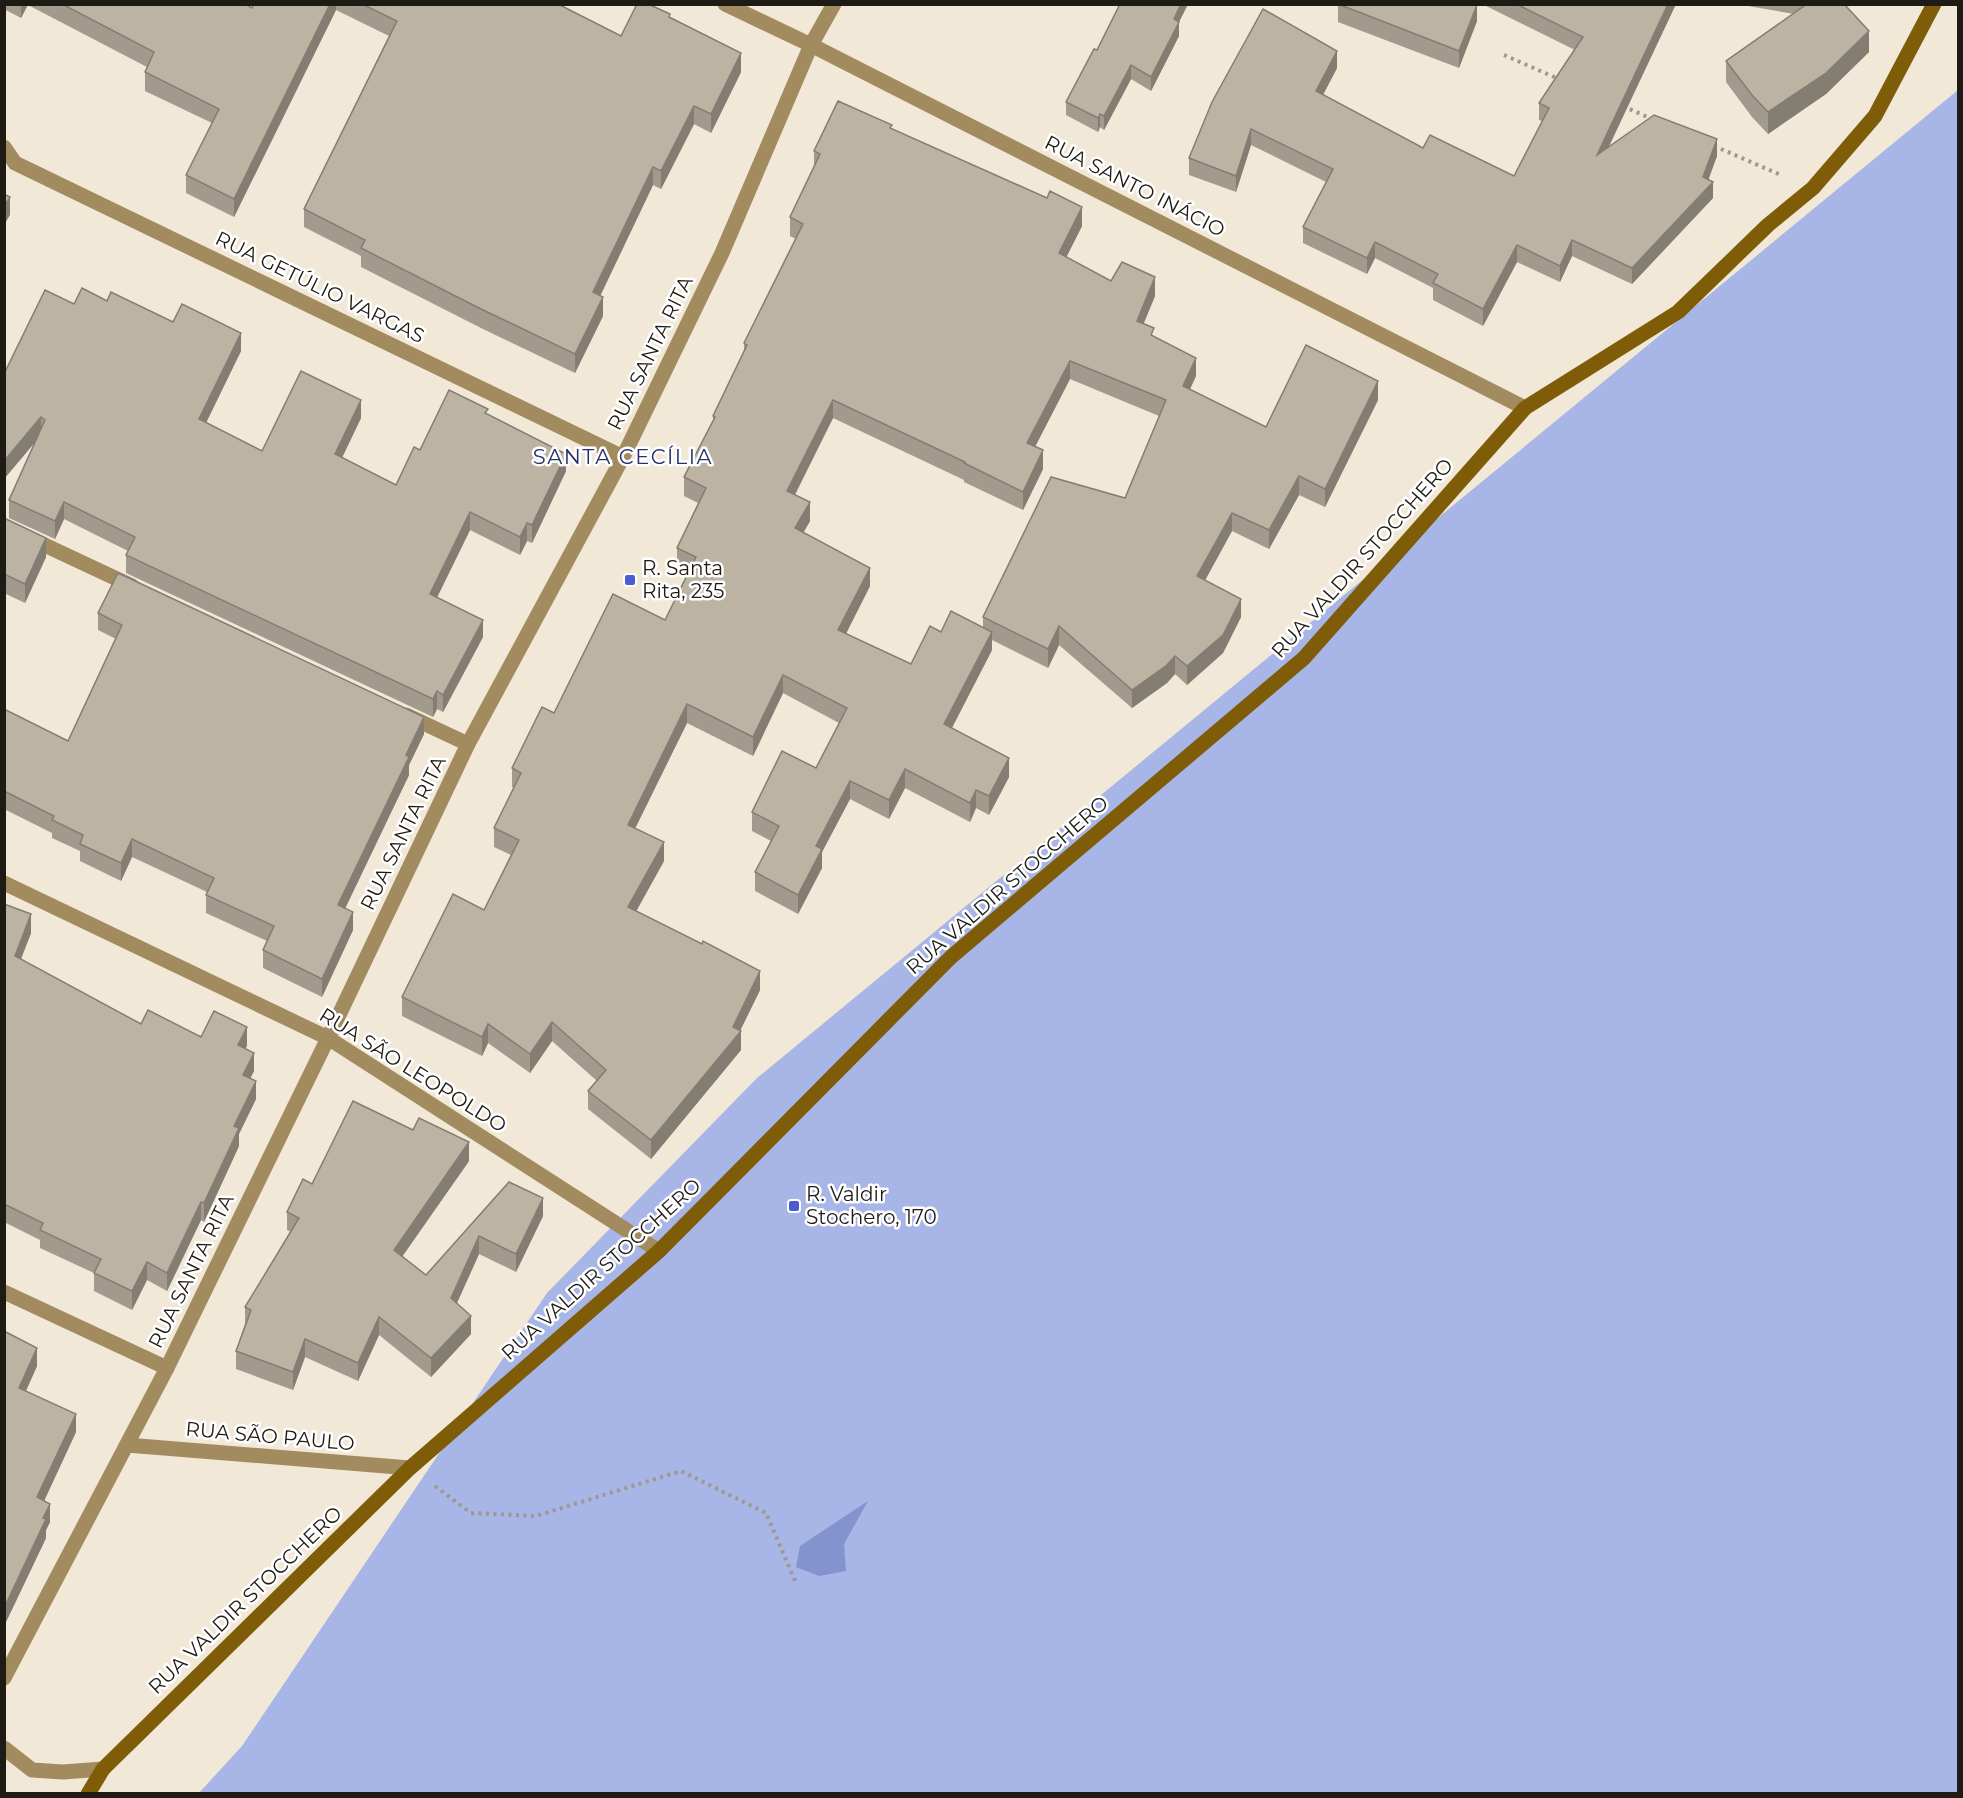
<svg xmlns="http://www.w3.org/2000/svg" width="1963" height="1798" viewBox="0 0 1963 1798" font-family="Montserrat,sans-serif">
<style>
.green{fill:#a7b5e7}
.water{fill:#8393cd}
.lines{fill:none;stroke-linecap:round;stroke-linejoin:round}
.path{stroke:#a0988b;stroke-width:4;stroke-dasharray:3 4.5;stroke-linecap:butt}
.minor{stroke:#a28b5f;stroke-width:15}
.secondary{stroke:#7f5d08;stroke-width:15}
.wall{fill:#a29a8c;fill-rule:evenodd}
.shaded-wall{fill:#847d72}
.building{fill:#bcb3a3;stroke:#847d72;stroke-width:1.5}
.poi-dot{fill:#4a5cd1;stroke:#fff;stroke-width:2}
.labels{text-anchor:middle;stroke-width:5;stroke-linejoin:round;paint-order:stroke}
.street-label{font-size:20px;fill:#1e1a14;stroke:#fff}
.poi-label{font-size:20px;fill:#1e1a14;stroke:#fff;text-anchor:start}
.neighbourhood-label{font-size:21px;letter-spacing:1.5px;fill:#26316a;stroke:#fff}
</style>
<rect width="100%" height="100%" fill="#f2e8d7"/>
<!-- green -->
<path class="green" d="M 1958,90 L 1958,1793 L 198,1794 L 242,1746 L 547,1293 L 757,1078 Z"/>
<!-- water -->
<path class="water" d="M 868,1501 L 844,1544 L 846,1571 L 819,1576 L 796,1567 L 800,1546 Z"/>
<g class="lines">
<!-- path -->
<g class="path">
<path d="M 1504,55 L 1561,80"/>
<path d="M 1623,106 L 1654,120"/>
<path d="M 1714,146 L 1781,175"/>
<path d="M 435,1486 L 471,1513 L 536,1516 L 681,1471 L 766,1513 L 796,1583"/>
</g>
<!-- minor -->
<g class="minor">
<path d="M 725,4 L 811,45 L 1525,408"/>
<path d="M 4,147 L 15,163 L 623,457"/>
<path d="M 4,526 L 132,586"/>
<path d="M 406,715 L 468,744"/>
<path d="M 4,883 L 328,1038 L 659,1251"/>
<path d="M 4,1292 L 167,1368"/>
<path d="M 127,1445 L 410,1468"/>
<path d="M 4,1678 L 167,1368 L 328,1038 L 468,744 L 623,457 L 722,253 L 811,45 L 834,4"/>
<path d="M 4,1748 L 32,1770 L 63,1772 L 103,1769"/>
</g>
<!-- secondary -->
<path class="secondary" d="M 88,1794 L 103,1769 L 410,1468 L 659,1251 L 951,957 L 1304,658 L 1525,408 L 1678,312 L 1768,225 L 1813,188 L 1875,116 L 1934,4"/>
</g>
<!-- wall -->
<g class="wall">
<path d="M 4,4 L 245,4 L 252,8 L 254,4 L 565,4 L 564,7 L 621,36 L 670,18 L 741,72 L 711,133 L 694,124 L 661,189 L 653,185 L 600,296 L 603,316 L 575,373 L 481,328 L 361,267 L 361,256 L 304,227 L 304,209 L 389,36 L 336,10 L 234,217 L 186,193 L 186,175 L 212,123 L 145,91 L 145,72 L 147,67 L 28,5 L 21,18 L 4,9 Z"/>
<path d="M 1120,4 L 1188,4 L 1179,22 L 1179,36 L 1151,91 L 1131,79 L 1104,130 L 1100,127 L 1098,132 L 1066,115 L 1066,102 L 1097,50 Z"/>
<path d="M 1482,4 L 1676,4 L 1608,147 L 1717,156 L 1708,179 L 1713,198 L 1632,284 L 1572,256 L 1560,282 L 1517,262 L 1483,326 L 1433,300 L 1433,288 L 1375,258 L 1367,274 L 1303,243 L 1303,227 L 1326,182 L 1251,145 L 1236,192 L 1189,175 L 1189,158 L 1337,68 L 1323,95 L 1423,148 L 1514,176 L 1542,121 L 1539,120 L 1539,103 L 1575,50 Z"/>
<path d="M 1737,4 L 1844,4 L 1869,52 L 1826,94 L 1768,134 L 1752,117 L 1726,82 L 1726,61 L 1794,14 Z"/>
<path d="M 1338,5 L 1477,21 L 1459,68 L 1338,22 Z"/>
<path d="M 892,129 L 1082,226 L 1066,257 L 1111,281 L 1155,296 L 1143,324 L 1154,337 L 1196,376 L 1190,389 L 1266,427 L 1378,400 L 1325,507 L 1299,495 L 1269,549 L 1232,531 L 1205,580 L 1241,617 L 1223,653 L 1187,685 L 1175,674 L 1167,683 L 1132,708 L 1059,645 L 1048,668 L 992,640 L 992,650 L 952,728 L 1009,777 L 989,815 L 976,808 L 970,822 L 905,788 L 889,819 L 850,799 L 822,852 L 822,868 L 798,914 L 755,891 L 755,872 L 771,841 L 752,831 L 752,812 L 816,768 L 839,723 L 783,693 L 753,756 L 687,723 L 635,828 L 664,861 L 636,911 L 760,990 L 740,1031 L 741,1050 L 651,1159 L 588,1109 L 588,1091 L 597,1081 L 552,1041 L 530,1073 L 488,1043 L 482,1056 L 402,1016 L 402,997 L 484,910 L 511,855 L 494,847 L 494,828 L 514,788 L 512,787 L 512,768 L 554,713 L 665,620 L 688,573 L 677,567 L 677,548 L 698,503 L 684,496 L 684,477 L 713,420 L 713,416 L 744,351 L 744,343 L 796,239 L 790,236 L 790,217 L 814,166 L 814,151 ZM 1070,379 L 1159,416 L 1125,498 L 983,617 L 983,627 L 941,632 L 911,664 L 846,634 L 870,586 L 803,533 L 810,521 L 795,495 L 833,418 L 964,480 L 964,482 L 1023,510 L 1043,469 L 1035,447 Z"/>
<path d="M 107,301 L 173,322 L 241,351 L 206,423 L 262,451 L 361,418 L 342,458 L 396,485 L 420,450 L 488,415 L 566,471 L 532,543 L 527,541 L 520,555 L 470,530 L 437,597 L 483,637 L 443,712 L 437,709 L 433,717 L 126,573 L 126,555 L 128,551 L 64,519 L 55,539 L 9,518 L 9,500 L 36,441 L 4,479 L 74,304 Z"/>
<path d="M 4,518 L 46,557 L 25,603 L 4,593 Z"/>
<path d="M 98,613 L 424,734 L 409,765 L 409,775 L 345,909 L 353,930 L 322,997 L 263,968 L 263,950 L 267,941 L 206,913 L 206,895 L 207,892 L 132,857 L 121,881 L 80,861 L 80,851 L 52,838 L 52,833 L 4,809 L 4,709 L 68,741 L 116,639 L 98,630 Z"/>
<path d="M 4,904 L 31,933 L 21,959 L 141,1024 L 247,1045 L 246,1049 L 254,1071 L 250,1078 L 256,1099 L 239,1134 L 239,1146 L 204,1222 L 201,1220 L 167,1291 L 147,1280 L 132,1310 L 94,1291 L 94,1273 L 40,1248 L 40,1240 L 4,1222 Z"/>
<path d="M 469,1161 L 402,1257 L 426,1275 L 509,1182 L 543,1216 L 516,1272 L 479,1254 L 457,1303 L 471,1334 L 431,1377 L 379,1335 L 358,1381 L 305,1357 L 293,1390 L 236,1369 L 236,1351 L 245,1324 L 245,1307 L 291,1232 L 287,1230 L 287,1212 L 312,1184 Z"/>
<path d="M 4,1331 L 37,1366 L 26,1391 L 76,1432 L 44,1501 L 50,1522 L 46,1530 L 46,1538 L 6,1622 L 4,1621 Z"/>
</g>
<!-- shaded-wall -->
<g class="shaded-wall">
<path d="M 21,4 L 28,4 L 21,18 Z"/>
<path d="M 330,4 L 336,4 L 336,10 L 234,217 L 234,199 Z"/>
<path d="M 1181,4 L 1188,4 L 1179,22 L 1179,36 L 1151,91 L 1151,77 L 1174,19 Z"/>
<path d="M 1668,4 L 1676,4 L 1597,172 L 1597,155 Z"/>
<path d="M 1477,5 L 1477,21 L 1459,68 L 1459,51 Z"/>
<path d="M 1869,31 L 1869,52 L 1826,94 L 1768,134 L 1768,112 Z"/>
<path d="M 1337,51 L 1337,68 L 1316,108 L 1316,91 Z"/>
<path d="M 741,53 L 741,72 L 711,133 L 711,114 Z"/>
<path d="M 1131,65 L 1131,79 L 1104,130 L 1104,116 Z"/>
<path d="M 694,106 L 694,124 L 661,189 L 661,171 Z"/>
<path d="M 1100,114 L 1100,127 L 1098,132 L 1098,118 Z"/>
<path d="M 1251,129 L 1251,145 L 1236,192 L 1236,176 Z"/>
<path d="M 1717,139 L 1717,156 L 1704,192 L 1713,182 L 1713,198 L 1632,284 L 1632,268 L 1703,177 Z"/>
<path d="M 653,167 L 653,185 L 593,311 L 593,292 Z"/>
<path d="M 10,197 L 10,215 L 4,225 L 4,207 Z"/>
<path d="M 1082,207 L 1082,226 L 1059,272 L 1059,253 Z"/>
<path d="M 1572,240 L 1572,256 L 1560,282 L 1560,266 Z"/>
<path d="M 1375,242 L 1375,258 L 1367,274 L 1367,258 Z"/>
<path d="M 1517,245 L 1517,262 L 1483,326 L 1483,309 Z"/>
<path d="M 1155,277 L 1155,296 L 1137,340 L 1137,321 Z"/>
<path d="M 603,297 L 603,316 L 575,373 L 575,354 Z"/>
<path d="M 241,333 L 241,351 L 199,437 L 199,419 Z"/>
<path d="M 1196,358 L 1196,376 L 1183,404 L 1183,386 Z"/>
<path d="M 1070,361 L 1070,379 L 1027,462 L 1027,443 Z"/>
<path d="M 1378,381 L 1378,400 L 1325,507 L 1325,489 Z"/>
<path d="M 361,400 L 361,418 L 335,472 L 335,454 Z"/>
<path d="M 833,400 L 833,418 L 787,510 L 787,491 Z"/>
<path d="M 41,417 L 41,435 L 4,479 L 4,461 Z"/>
<path d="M 1043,450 L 1043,469 L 1023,510 L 1023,492 Z"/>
<path d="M 566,454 L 566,471 L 532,543 L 532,525 Z"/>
<path d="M 1299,476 L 1299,495 L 1269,549 L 1269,530 Z"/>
<path d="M 64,502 L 64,519 L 55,539 L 55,521 Z"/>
<path d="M 810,502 L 810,521 L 795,547 L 795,528 Z"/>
<path d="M 470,512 L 470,530 L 430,612 L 430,594 Z"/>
<path d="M 1232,513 L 1232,531 L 1197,595 L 1197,576 Z"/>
<path d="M 527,523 L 527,541 L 520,555 L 520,537 Z"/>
<path d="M 46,538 L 46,557 L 25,603 L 25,584 Z"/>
<path d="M 870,568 L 870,586 L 838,649 L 838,630 Z"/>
<path d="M 1241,599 L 1241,617 L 1223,653 L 1187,685 L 1187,666 Z"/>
<path d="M 483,620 L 483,637 L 443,712 L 443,695 Z"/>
<path d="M 1059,626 L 1059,645 L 1048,668 L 1048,649 Z"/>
<path d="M 992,632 L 992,650 L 944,743 L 944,724 Z"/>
<path d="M 1175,656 L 1175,674 L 1167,683 L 1132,708 L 1132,690 Z"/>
<path d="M 783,675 L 783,693 L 753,756 L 753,737 Z"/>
<path d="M 437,691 L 437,709 L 433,717 L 433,699 Z"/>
<path d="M 687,704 L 687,723 L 628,843 L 628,825 Z"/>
<path d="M 424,717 L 424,734 L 409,765 L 409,775 L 338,923 L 338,905 L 406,755 Z"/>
<path d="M 1009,758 L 1009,777 L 989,815 L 989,796 Z"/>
<path d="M 905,769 L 905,788 L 889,819 L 889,800 Z"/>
<path d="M 850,781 L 850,799 L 822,852 L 822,868 L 798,914 L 798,895 L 816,846 Z"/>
<path d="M 976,790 L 976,808 L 970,822 L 970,803 Z"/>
<path d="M 132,839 L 132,857 L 121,881 L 121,863 Z"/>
<path d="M 664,842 L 664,861 L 628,926 L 628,907 Z"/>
<path d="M 353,912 L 353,930 L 322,997 L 322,979 Z"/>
<path d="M 31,914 L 31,933 L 15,974 L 15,956 Z"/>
<path d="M 760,971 L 760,990 L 738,1035 L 741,1031 L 741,1050 L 651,1159 L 651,1140 L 733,1027 Z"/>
<path d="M 552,1022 L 552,1041 L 530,1073 L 530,1054 Z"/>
<path d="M 488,1024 L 488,1043 L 482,1056 L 482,1037 Z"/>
<path d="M 247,1027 L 247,1045 L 238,1064 L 238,1045 Z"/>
<path d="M 254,1053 L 254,1071 L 243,1093 L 243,1075 Z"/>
<path d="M 256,1081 L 256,1099 L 239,1134 L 239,1146 L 204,1222 L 204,1203 L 234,1126 Z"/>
<path d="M 469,1142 L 469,1161 L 394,1268 L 394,1250 Z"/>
<path d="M 543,1198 L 543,1216 L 516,1272 L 516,1254 Z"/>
<path d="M 201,1202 L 201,1220 L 167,1291 L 167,1273 Z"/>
<path d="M 479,1236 L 479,1254 L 451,1316 L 451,1298 Z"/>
<path d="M 147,1262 L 147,1280 L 132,1310 L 132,1291 Z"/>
<path d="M 471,1316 L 471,1334 L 431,1377 L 431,1358 Z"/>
<path d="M 379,1317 L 379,1335 L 358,1381 L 358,1363 Z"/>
<path d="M 305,1339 L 305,1357 L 293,1390 L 293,1372 Z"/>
<path d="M 37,1348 L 37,1366 L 19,1406 L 19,1388 Z"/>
<path d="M 76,1414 L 76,1432 L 37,1516 L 37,1497 Z"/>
<path d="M 50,1504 L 50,1522 L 46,1530 L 46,1538 L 6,1622 L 6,1604 Z"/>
</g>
<!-- building -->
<g class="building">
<path d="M 62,4 L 245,4 L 252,8 L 254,4 L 330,4 L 234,199 L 186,175 L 219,109 L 145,72 L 154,52 Z"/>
<path d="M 362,4 L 558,4 L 621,36 L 637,4 L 648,4 L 670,14 L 669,17 L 741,53 L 711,114 L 694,106 L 661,171 L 653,167 L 593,292 L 603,297 L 575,354 L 481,309 L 361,248 L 365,240 L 304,209 L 397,21 Z"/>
<path d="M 1120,4 L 1181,4 L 1174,19 L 1179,22 L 1151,77 L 1131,65 L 1104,116 L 1100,114 L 1098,118 L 1066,102 L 1094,49 L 1097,50 Z"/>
<path d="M 1338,4 L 1476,4 L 1477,5 L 1459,51 Z"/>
<path d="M 1516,4 L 1668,4 L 1597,155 L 1654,115 L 1717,139 L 1703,177 L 1713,182 L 1632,268 L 1572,240 L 1560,266 L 1517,245 L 1483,309 L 1433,283 L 1438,274 L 1375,242 L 1367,258 L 1303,227 L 1333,169 L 1251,129 L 1236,176 L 1189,158 L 1212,102 L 1263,9 L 1337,51 L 1316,91 L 1423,148 L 1430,135 L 1514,176 L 1549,108 L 1539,103 L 1583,37 Z"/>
<path d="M 1807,4 L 1844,4 L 1869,31 L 1826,73 L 1768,112 L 1752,95 L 1726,61 Z"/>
<path d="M 838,101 L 892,125 L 890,128 L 1047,198 L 1050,191 L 1082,207 L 1059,253 L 1111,281 L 1122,262 L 1155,277 L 1137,321 L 1154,328 L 1151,335 L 1196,358 L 1183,386 L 1266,427 L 1306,345 L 1378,381 L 1325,489 L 1299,476 L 1269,530 L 1232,513 L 1197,576 L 1241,599 L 1223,635 L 1187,666 L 1175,656 L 1167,665 L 1132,690 L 1059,626 L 1048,649 L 983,617 L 1051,477 L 1125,498 L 1166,400 L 1070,361 L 1027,443 L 1043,450 L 1023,492 L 964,463 L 965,462 L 833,400 L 787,491 L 810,502 L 795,528 L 870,568 L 838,630 L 911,664 L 930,626 L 941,632 L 951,611 L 992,632 L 944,724 L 1009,758 L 989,796 L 976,790 L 970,803 L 905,769 L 889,800 L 850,781 L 816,846 L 822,849 L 798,895 L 755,872 L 779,826 L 752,812 L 782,751 L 816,768 L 847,708 L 783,675 L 753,737 L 687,704 L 628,825 L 664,842 L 628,907 L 702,944 L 703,941 L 760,971 L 733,1027 L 741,1031 L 651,1140 L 588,1091 L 606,1070 L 552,1022 L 530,1054 L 488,1024 L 482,1037 L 402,997 L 453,894 L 484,910 L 519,840 L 494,828 L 521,773 L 512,768 L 542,707 L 554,713 L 613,594 L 665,620 L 696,557 L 677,548 L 706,488 L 684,477 L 715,417 L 713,416 L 747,345 L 744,343 L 803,224 L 790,217 L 820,154 L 814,151 Z"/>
<path d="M 4,194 L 10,197 L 4,207 Z"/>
<path d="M 82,288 L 107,301 L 111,292 L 173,322 L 182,304 L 241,333 L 199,419 L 262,451 L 301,371 L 361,400 L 335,454 L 396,485 L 414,447 L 420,450 L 449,390 L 488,409 L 485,413 L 566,454 L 532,525 L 527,523 L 520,537 L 470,512 L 430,594 L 483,620 L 443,695 L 437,691 L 433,699 L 126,555 L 135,537 L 64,502 L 55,521 L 9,500 L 45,420 L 41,417 L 4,461 L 4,374 L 45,290 L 74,304 Z"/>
<path d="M 4,518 L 46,538 L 25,584 L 4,574 Z"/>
<path d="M 118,573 L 424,717 L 406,755 L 409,757 L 338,905 L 353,912 L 322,979 L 263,950 L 274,926 L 206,895 L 214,878 L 132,839 L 121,863 L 80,844 L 83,835 L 52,820 L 54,816 L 4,791 L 4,709 L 68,741 L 122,625 L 98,613 Z"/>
<path d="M 4,904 L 31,914 L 15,956 L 141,1024 L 148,1010 L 201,1037 L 214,1011 L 247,1027 L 238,1045 L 254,1053 L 243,1075 L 256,1081 L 234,1126 L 239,1128 L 204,1203 L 201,1202 L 167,1273 L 147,1262 L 132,1291 L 94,1273 L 101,1259 L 40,1230 L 43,1223 L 4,1204 Z"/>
<path d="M 353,1101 L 413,1130 L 419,1118 L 469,1142 L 394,1250 L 426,1275 L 509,1182 L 543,1198 L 516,1254 L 479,1236 L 451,1298 L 471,1316 L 431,1358 L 379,1317 L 358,1363 L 305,1339 L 293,1372 L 236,1351 L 251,1310 L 245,1307 L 299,1218 L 287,1212 L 303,1179 L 312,1184 Z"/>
<path d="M 4,1331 L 37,1348 L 19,1388 L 76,1414 L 37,1497 L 50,1504 L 43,1518 L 46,1519 L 6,1604 L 4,1603 Z"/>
</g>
<!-- markers -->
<g class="poi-dot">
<rect x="624" y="574" width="12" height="12" rx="3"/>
<rect x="788" y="1200" width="12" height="12" rx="3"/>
</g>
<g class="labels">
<!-- street labels -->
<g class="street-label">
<text transform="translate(1135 186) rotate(27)" y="7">RUA SANTO INÁCIO</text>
<text transform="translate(320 287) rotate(26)" y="7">RUA GETÚLIO VARGAS</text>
<text transform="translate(650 353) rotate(-64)" y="7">RUA SANTA RITA</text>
<text transform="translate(1362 558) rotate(-48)" y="7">RUA VALDIR STOCCHERO</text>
<text transform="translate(403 833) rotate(-64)" y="7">RUA SANTA RITA</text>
<text transform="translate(1007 885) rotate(-41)" y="7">RUA VALDIR STOCCHERO</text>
<text transform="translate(413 1070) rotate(32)" y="7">RUA SÃO LEOPOLDO</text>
<text transform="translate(601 1269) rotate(-42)" y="7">RUA VALDIR STOCCHERO</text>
<text transform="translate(191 1271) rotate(-64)" y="7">RUA SANTA RITA</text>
<text transform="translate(270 1436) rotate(5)" y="7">RUA SÃO PAULO</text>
<text transform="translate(245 1600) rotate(-44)" y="7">RUA VALDIR STOCCHERO</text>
</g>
<!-- poi labels -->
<g class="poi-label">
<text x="642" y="575">R. Santa<tspan x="642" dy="23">Rita, 235</tspan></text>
<text x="806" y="1201">R. Valdir<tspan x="806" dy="23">Stochero, 170</tspan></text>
</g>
<!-- neighbourhood labels -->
<g class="neighbourhood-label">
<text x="623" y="464">SANTA CECÍLIA</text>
</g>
</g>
<!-- border -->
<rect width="1963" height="1798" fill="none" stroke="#1e1a14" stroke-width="12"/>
</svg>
